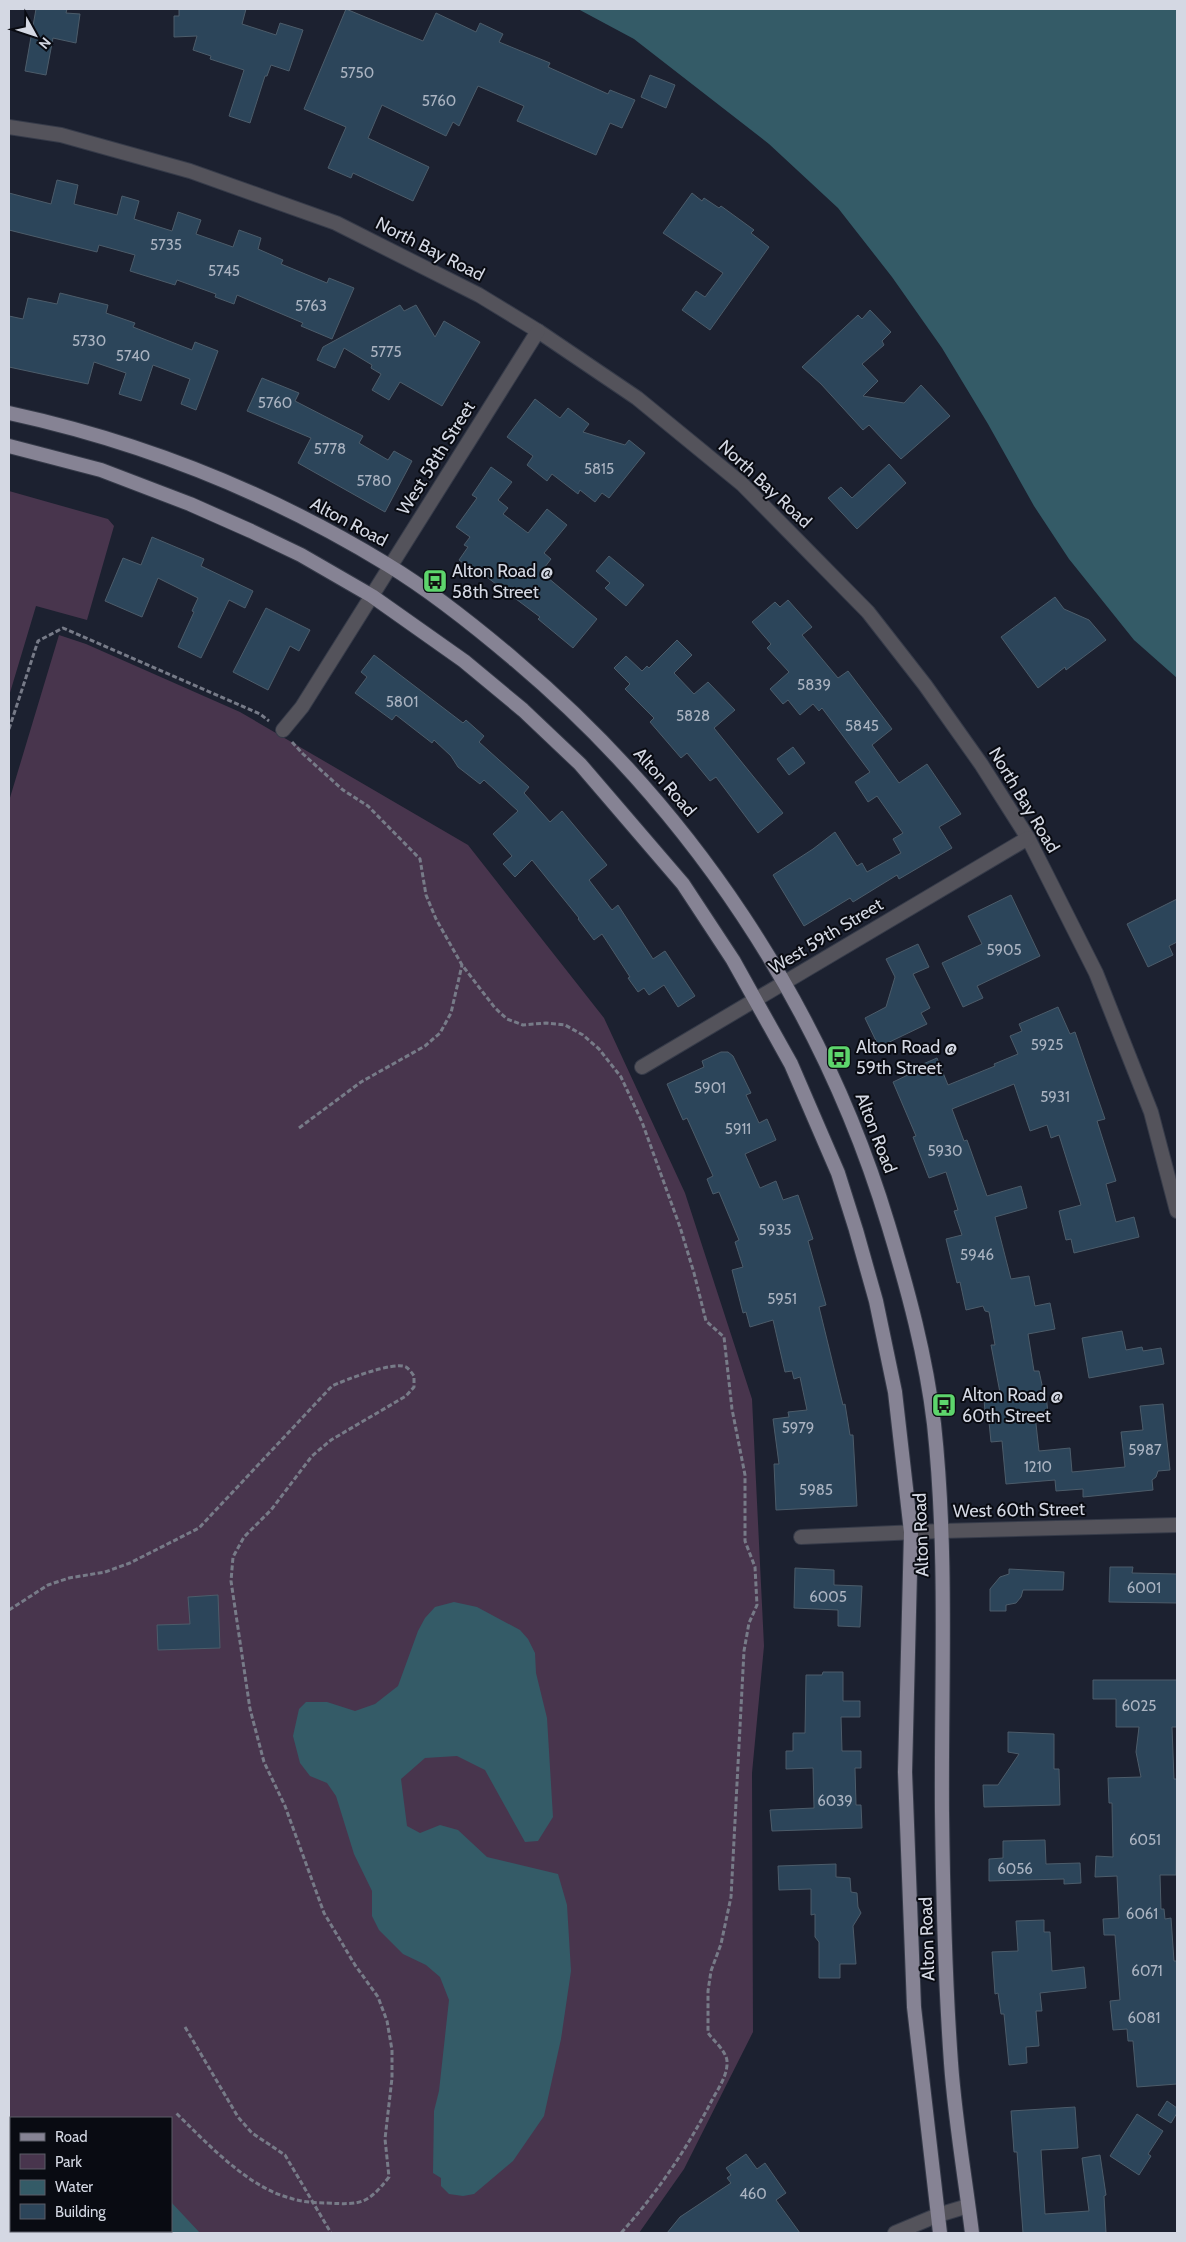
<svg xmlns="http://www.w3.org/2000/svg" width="1186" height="2242" viewBox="0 0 1186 2242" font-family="Cabin,sans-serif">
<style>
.green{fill:#48354d;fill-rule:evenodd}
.water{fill:#345b67}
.building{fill:#2c455a;stroke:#4c5c6a}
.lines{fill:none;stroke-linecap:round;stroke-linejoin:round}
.minor-casing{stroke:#363b49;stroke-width:16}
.primary-casing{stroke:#363b49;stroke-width:16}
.path{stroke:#777b88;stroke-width:3;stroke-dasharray:5 2.5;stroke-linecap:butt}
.minor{stroke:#54535b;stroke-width:14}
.primary{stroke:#868394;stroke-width:14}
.labels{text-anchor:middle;stroke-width:4;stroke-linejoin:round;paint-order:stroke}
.number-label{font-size:15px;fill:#aab3c1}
.street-label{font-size:18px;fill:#d4d8e3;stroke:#090b12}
.poi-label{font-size:18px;fill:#d4d8e3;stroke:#090b12;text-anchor:start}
</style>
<rect width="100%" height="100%" fill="#1c2130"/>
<!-- green -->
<g class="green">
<path d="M 9,491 L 108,519 L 114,526 L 87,620 L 36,606 L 9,696 Z"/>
<path d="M 59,635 L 86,644 L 240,712 L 468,845 L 604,1018 L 685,1193 L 752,1399 L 764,1646 L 752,1773 L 753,2032 L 684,2169 L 639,2233 L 9,2233 L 9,801 ZM 11,2118 L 171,2118 L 171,2231 L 11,2231 Z"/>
</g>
<!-- water -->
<g class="water">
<path d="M 578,9 L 1177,9 L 1177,678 L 1134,640 L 1069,559 L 1034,506 L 988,424 L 942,348 L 892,277 L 838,208 L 769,144 L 634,39 Z"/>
<path d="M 454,1602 L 477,1607 L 520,1630 L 528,1639 L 535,1653 L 536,1673 L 547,1718 L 553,1817 L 538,1841 L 525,1842 L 485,1770 L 457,1756 L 425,1758 L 401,1779 L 407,1826 L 420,1833 L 440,1825 L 458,1830 L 487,1857 L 558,1874 L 567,1905 L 571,1971 L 561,2039 L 544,2116 L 513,2161 L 474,2194 L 463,2196 L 449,2194 L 441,2186 L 441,2178 L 433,2173 L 434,2111 L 439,2091 L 449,2000 L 440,1977 L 426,1965 L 403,1954 L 379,1930 L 372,1916 L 372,1891 L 354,1854 L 336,1796 L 327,1783 L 310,1776 L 300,1763 L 293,1736 L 299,1709 L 306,1702 L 327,1702 L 355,1711 L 375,1704 L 398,1686 L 418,1631 L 425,1618 L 435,1607 Z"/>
<path d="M 9,2150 L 11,2151 L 11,2231 L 171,2231 L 171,2202 L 200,2233 L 16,2233 L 9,2230 Z"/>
</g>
<!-- building -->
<g class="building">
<path d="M 36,9 L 67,9 L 66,13 L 80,14 L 76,43 L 53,38 L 46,75 L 25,71 Z"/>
<path d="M 179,9 L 246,9 L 242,24 L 276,35 L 280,23 L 303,30 L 289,71 L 271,65 L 267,76 L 265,76 L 250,123 L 229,116 L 244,70 L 210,59 L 211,56 L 193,50 L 197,36 L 174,37 L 174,16 L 179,16 Z"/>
<path d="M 346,9 L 423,41 L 436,13 L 476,32 L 480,23 L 503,34 L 499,42 L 550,63 L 548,67 L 608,94 L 610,90 L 635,100 L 622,128 L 610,123 L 596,155 L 517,121 L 524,106 L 478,86 L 459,126 L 453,122 L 446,136 L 382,105 L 368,138 L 429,167 L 413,201 L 353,173 L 351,178 L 328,168 L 346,127 L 304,109 Z"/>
<path d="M 650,75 L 675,85 L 666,108 L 641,97 Z"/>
<path d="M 57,180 L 78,185 L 74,204 L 117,215 L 122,196 L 139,201 L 134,219 L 172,231 L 178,212 L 201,220 L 196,234 L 233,247 L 239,230 L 261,238 L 258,249 L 283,260 L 281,264 L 327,283 L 329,278 L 354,288 L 332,339 L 301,326 L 303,323 L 237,295 L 234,304 L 215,297 L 216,294 L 177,280 L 175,285 L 130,271 L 135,255 L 99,245 L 97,252 L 9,230 L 9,193 L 51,204 Z"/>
<path d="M 692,193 L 702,201 L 704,198 L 719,208 L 721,206 L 754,230 L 751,233 L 769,247 L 710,330 L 682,310 L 696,291 L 705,297 L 723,273 L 663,233 Z"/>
<path d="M 60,293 L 108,305 L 106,313 L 135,323 L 133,327 L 192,350 L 195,342 L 218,351 L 196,410 L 181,404 L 190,379 L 153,365 L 141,401 L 119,394 L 126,373 L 94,362 L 88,384 L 9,367 L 9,316 L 23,319 L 28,298 L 57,304 Z"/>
<path d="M 400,305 L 404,311 L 416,305 L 435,337 L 444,321 L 480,342 L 442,406 L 400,382 L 389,400 L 372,390 L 381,374 L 371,368 L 372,365 L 344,348 L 335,368 L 317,360 L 323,347 Z"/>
<path d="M 870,310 L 891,332 L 882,341 L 884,345 L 862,364 L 878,381 L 863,396 L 904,403 L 921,385 L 950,416 L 901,459 L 869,425 L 863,430 L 821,384 L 802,367 L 858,315 L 862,319 Z"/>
<path d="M 262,378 L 299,393 L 295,401 L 363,436 L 359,443 L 388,460 L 394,451 L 412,461 L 385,512 L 298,463 L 311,438 L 247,411 Z"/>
<path d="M 535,399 L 560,418 L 568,408 L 589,424 L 583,432 L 625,445 L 629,440 L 645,453 L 609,498 L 602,493 L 595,502 L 580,490 L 578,494 L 552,474 L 547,481 L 527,465 L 533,456 L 507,437 Z"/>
<path d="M 889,464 L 906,483 L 857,529 L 828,498 L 841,487 L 852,498 Z"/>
<path d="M 491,467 L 512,482 L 498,500 L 508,508 L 503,514 L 528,533 L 547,509 L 567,525 L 544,553 L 551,559 L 541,572 L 597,619 L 573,648 L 538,619 L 540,617 L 480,572 L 478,574 L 459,560 L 468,547 L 464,545 L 470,537 L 456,527 L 477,498 L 472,495 Z"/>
<path d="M 152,537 L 204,559 L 201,566 L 253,591 L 245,608 L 229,600 L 201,658 L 178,647 L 194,612 L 192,611 L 198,598 L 158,578 L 142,617 L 105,601 L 123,558 L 141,565 Z"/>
<path d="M 609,556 L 644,585 L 626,606 L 605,588 L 610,583 L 596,571 Z"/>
<path d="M 1055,597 L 1064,609 L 1089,620 L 1106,640 L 1066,670 L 1065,667 L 1038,688 L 1001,637 Z"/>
<path d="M 788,600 L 812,627 L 802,635 L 838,678 L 848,671 L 892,729 L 872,745 L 899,783 L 927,764 L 961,814 L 939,827 L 952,848 L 899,879 L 897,875 L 853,902 L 850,898 L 804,926 L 773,875 L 813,849 L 835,832 L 857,866 L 862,863 L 867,872 L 901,853 L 893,839 L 903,833 L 877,796 L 868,802 L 855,782 L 870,772 L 822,708 L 819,711 L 813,704 L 800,715 L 788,700 L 783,704 L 770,689 L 789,672 L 767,648 L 771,644 L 752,622 L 775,602 L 780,607 Z"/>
<path d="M 266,608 L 310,630 L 299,651 L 290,646 L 268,690 L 233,672 Z"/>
<path d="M 677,640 L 692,655 L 674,673 L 694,694 L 708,682 L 735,710 L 714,728 L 783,813 L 758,833 L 716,777 L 710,781 L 687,753 L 681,758 L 650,722 L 654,718 L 625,689 L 630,684 L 614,668 L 626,656 L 642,671 L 647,666 L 649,668 Z"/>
<path d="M 374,655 L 463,723 L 466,720 L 484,736 L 479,742 L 529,787 L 524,793 L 550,822 L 562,811 L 607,865 L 589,880 L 612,910 L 618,905 L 653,959 L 665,951 L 695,996 L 678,1007 L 664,985 L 649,995 L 644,988 L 638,992 L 628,978 L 630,977 L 602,934 L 594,940 L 578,919 L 579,918 L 532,860 L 515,877 L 503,864 L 512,856 L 493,834 L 518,811 L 484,780 L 480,784 L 458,767 L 451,756 L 434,740 L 432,743 L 396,715 L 392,720 L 355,693 L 367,677 L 361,672 Z"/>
<path d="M 793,747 L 805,763 L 789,775 L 777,759 Z"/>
<path d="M 1011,895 L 1040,956 L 977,986 L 983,998 L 963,1007 L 942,963 L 982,944 L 968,916 Z"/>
<path d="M 1177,899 L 1177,942 L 1169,946 L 1173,955 L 1148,967 L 1127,924 Z"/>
<path d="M 918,944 L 929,967 L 913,974 L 930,1008 L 921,1013 L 927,1024 L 879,1047 L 865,1018 L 886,1007 L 895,977 L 886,959 Z"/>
<path d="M 1058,1007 L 1070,1034 L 1075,1032 L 1105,1119 L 1097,1121 L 1116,1181 L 1106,1184 L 1116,1222 L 1134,1217 L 1139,1237 L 1074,1253 L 1071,1239 L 1066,1240 L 1059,1211 L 1081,1205 L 1059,1135 L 1051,1138 L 1047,1125 L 1030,1131 L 1014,1084 L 952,1109 L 964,1141 L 967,1140 L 987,1196 L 1021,1186 L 1027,1208 L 995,1217 L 1011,1279 L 1029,1276 L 1035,1306 L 1050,1303 L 1055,1329 L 1028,1334 L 1034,1371 L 1039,1371 L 1044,1394 L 1046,1394 L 1048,1414 L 1035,1415 L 1039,1451 L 1070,1448 L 1072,1472 L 1125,1467 L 1121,1432 L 1143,1430 L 1140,1406 L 1163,1404 L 1170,1470 L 1158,1471 L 1156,1477 L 1152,1480 L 1153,1490 L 1083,1497 L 1083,1489 L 1056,1491 L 1055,1480 L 1006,1484 L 1002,1441 L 991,1442 L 989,1422 L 986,1422 L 984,1400 L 1001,1398 L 991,1345 L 995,1345 L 989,1312 L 985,1311 L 983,1306 L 966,1310 L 960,1282 L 957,1283 L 946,1239 L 962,1235 L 954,1211 L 958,1210 L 946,1172 L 929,1178 L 913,1137 L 916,1136 L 893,1082 L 910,1074 L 909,1070 L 937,1058 L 948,1085 L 995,1066 L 994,1064 L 1018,1054 L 1010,1036 L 1022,1031 L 1019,1024 Z"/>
<path d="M 721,1052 L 728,1052 L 733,1056 L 751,1093 L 746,1095 L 759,1123 L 767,1119 L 776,1140 L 745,1154 L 760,1188 L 776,1181 L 783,1200 L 798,1195 L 813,1239 L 808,1241 L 826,1305 L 819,1307 L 843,1405 L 845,1404 L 850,1435 L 853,1435 L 857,1506 L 776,1510 L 774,1464 L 779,1464 L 773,1419 L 789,1417 L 788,1412 L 807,1410 L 800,1377 L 794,1379 L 792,1371 L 785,1372 L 773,1320 L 750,1327 L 746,1312 L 743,1313 L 732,1270 L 743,1267 L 735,1242 L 739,1240 L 719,1192 L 713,1194 L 707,1179 L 713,1176 L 687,1118 L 683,1120 L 667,1084 L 704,1067 L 702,1061 Z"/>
<path d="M 1122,1331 L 1126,1350 L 1142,1347 L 1143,1351 L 1161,1348 L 1164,1364 L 1089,1378 L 1082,1338 Z"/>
<path d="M 1110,1567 L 1133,1567 L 1132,1573 L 1177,1574 L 1177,1603 L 1109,1602 Z"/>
<path d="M 795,1568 L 834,1570 L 834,1585 L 862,1586 L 860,1627 L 838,1626 L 838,1610 L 794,1608 Z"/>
<path d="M 1009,1569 L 1064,1572 L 1063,1590 L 1023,1590 L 1021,1597 L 1016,1603 L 1006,1605 L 1006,1611 L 990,1611 L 990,1589 L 1000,1577 L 1009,1574 Z"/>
<path d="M 218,1595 L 220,1648 L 158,1650 L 157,1625 L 190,1624 L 188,1597 Z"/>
<path d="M 823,1672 L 843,1672 L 843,1701 L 860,1701 L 860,1717 L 841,1717 L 842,1751 L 861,1751 L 861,1768 L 855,1768 L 856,1805 L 861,1805 L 862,1828 L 772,1831 L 770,1810 L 814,1808 L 813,1768 L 786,1769 L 786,1751 L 793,1751 L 793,1733 L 805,1733 L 806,1675 L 822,1675 Z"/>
<path d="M 1093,1680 L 1177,1680 L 1177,1727 L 1172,1727 L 1174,1779 L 1177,1779 L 1176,1875 L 1160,1875 L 1161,1909 L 1164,1909 L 1165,1919 L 1171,1918 L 1174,1961 L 1177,1961 L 1177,2084 L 1137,2087 L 1133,2041 L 1128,2041 L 1127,2029 L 1113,2030 L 1110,2001 L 1120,2000 L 1115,1935 L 1104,1935 L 1103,1919 L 1119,1918 L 1117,1876 L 1095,1877 L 1096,1856 L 1113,1857 L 1112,1803 L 1109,1803 L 1108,1778 L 1141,1777 L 1136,1752 L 1139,1727 L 1116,1727 L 1116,1699 L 1093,1699 Z"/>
<path d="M 1008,1732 L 1054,1734 L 1054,1769 L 1059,1769 L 1060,1805 L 984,1807 L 983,1785 L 998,1785 L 1019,1754 L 1008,1752 Z"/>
<path d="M 1045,1840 L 1046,1864 L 1080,1863 L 1081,1883 L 1064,1884 L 1064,1879 L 989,1881 L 989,1859 L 1003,1858 L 1003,1841 Z"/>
<path d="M 836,1864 L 836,1877 L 850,1878 L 851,1892 L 857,1893 L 858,1907 L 861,1913 L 853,1926 L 856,1964 L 840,1964 L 840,1978 L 819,1978 L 819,1942 L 815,1937 L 815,1914 L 811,1915 L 811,1889 L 779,1890 L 778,1866 Z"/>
<path d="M 1044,1920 L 1044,1932 L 1050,1932 L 1052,1971 L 1084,1967 L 1086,1988 L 1040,1993 L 1042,2011 L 1036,2011 L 1039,2046 L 1026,2047 L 1027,2063 L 1009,2065 L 1004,2014 L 1001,2014 L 998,1993 L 995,1994 L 992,1952 L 1018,1951 L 1016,1921 Z"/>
<path d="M 1167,2101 L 1177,2108 L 1177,2113 L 1171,2123 L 1158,2115 Z"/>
<path d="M 1075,2107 L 1078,2148 L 1041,2150 L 1045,2214 L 1089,2211 L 1082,2158 L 1100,2155 L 1106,2195 L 1104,2196 L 1106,2233 L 1023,2233 L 1017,2152 L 1014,2152 L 1011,2111 Z"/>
<path d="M 1137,2114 L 1163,2131 L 1148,2154 L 1151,2156 L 1139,2175 L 1110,2156 Z"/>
<path d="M 746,2154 L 757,2169 L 765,2163 L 786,2193 L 776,2200 L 800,2233 L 667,2233 L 680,2217 L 731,2183 L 727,2178 L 731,2175 L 726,2168 Z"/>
</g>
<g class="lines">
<defs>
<g id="minor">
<path d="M 9,127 L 61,135 L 190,171 L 336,223 L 479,295 L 538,331 L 637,398 L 742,484 L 868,612 L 925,685 L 981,764 L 1028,838 L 1096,973 L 1151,1112 L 1177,1211"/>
<path d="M 283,730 L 302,707 L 538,331"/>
<path d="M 642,1067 L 1028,838"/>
<path d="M 801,1537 L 941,1531 L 1177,1525"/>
<path d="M 895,2233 L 938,2215 L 968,2206"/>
</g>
<g id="primary">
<path d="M 9,413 C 142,442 272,494 388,565 C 434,593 476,627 516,661 C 691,809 822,1005 888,1224 C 908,1290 926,1356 934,1424 C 948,1553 941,1684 942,1812 C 943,1896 945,1980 951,2063 C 955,2120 965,2177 972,2233"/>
<path d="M 9,446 L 101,470 L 190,504 L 251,531 L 301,555 L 372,596 L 464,661 L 523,710 L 580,764 L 683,884 L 733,960 L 791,1064 L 838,1173 L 856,1230 L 876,1301 L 895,1392 L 911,1532 L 905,1772 L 914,2007 L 940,2233"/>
</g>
</defs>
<!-- minor casing -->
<use href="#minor" class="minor-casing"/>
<!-- primary casing -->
<use href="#primary" class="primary-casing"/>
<!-- path -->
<g class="path">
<path d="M 9,729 L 38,641 L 63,628 L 260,714 L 269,721"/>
<path d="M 292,742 L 303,754 L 343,790 L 368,806 L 420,859 L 426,895 L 436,919 L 462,965 L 495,1008 L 507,1019 L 523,1025 L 546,1023 L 565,1025 L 583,1035 L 599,1049 L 621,1077 L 642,1122 L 680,1227 L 694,1273 L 706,1321 L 724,1337 L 732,1409 L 745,1475 L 745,1541 L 755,1567 L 757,1605 L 749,1623 L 744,1651 L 731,1897 L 721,1944 L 711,1971 L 708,1991 L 708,2033 C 714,2041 726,2051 727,2061 C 728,2075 718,2089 712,2100 C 687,2149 657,2193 621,2233"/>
<path d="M 299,1128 L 361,1082 L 425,1046 L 440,1033 L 451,1013 L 462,965"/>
<path d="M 9,1610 L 48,1585 L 69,1578 L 105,1572 L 130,1563 L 199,1528 L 332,1386 C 345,1380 393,1361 406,1367 C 409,1369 412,1373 414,1376 L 414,1387 L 406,1396 L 331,1440 L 312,1456 L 271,1510 L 244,1537 L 233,1557 L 231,1581 L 250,1709 L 264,1762 L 285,1806 L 324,1913 L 355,1965 L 378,1997 L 387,2021 L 392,2050 L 392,2078 L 385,2139 L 389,2177 C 368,2204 361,2205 327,2203 C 315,2203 302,2202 290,2198 C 247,2187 206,2142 175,2112"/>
<path d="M 185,2027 L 238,2117 L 252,2133 L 285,2155 L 331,2233"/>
</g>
<!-- minor -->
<use href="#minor" class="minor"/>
<!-- primary -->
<use href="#primary" class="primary"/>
</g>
<!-- icons -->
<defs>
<symbol id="bus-square" viewBox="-11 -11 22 22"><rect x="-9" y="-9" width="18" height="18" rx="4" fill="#5dd56c" stroke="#090b12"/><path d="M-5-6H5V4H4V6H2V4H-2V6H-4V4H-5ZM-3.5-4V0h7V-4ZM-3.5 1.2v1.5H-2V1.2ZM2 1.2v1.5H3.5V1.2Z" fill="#111"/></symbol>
</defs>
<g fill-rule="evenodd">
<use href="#bus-square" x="421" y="567" width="28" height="28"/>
<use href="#bus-square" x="825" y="1043" width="28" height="28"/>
<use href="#bus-square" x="930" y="1391" width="28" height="28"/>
</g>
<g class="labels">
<!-- number labels -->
<g class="number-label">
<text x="357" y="78">5750</text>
<text x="439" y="106">5760</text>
<text x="166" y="250">5735</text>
<text x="224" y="276">5745</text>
<text x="311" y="311">5763</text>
<text x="89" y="346">5730</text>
<text x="386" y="357">5775</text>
<text x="133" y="361">5740</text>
<text x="275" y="408">5760</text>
<text x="330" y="454">5778</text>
<text x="599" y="474">5815</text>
<text x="374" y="486">5780</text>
<text x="814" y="690">5839</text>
<text x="402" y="707">5801</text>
<text x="693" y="721">5828</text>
<text x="862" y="731">5845</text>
<text x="1004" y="955">5905</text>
<text x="1047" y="1050">5925</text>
<text x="710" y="1093">5901</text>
<text x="1055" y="1102">5931</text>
<text x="738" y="1134">5911</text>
<text x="945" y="1156">5930</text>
<text x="775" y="1235">5935</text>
<text x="977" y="1260">5946</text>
<text x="782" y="1304">5951</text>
<text x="798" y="1433">5979</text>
<text x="1145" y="1455">5987</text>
<text x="1038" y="1472">1210</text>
<text x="816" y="1495">5985</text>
<text x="1144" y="1593">6001</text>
<text x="828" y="1602">6005</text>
<text x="1139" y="1711">6025</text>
<text x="835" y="1806">6039</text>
<text x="1145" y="1845">6051</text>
<text x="1015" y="1874">6056</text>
<text x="1142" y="1919">6061</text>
<text x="1147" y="1976">6071</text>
<text x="1144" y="2023">6081</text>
<text x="753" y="2199">460</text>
</g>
<!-- street labels -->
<g class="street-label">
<text transform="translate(430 249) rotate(27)" y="6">North Bay Road</text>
<text transform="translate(436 458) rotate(-58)" y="6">West 58th Street</text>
<text transform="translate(765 484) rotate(43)" y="6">North Bay Road</text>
<text transform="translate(349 522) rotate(28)" y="6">Alton Road</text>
<text transform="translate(665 782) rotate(49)" y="6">Alton Road</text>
<text transform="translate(1024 800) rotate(59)" y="6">North Bay Road</text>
<text transform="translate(826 936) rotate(-31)" y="6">West 59th Street</text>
<text transform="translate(876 1133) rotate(69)" y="6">Alton Road</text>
<text transform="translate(1019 1510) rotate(-1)" y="6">West 60th Street</text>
<text transform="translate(921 1535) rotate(-92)" y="6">Alton Road</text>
<text transform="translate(927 1939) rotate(-92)" y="6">Alton Road</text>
</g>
<!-- poi labels -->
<g class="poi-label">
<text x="452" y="577">Alton Road @<tspan x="452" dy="21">58th Street</tspan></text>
<text x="856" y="1053">Alton Road @<tspan x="856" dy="21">59th Street</tspan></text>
<text x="962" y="1401">Alton Road @<tspan x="962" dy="21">60th Street</tspan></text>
</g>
</g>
<!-- border -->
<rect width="1186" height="2242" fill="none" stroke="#d4d8e3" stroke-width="20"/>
<!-- legend -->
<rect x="10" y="2117" width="162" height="115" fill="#090b12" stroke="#5a5d66"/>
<rect x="20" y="2133" width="25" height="8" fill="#868394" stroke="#5a5d66"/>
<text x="55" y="2142" font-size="15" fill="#d4d8e3">Road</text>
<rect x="20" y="2154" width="25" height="15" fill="#48354d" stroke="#5a5d66"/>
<text x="55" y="2167" font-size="15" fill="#d4d8e3">Park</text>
<rect x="20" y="2180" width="25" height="15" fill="#345b67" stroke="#5a5d66"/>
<text x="55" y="2192" font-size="15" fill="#d4d8e3">Water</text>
<rect x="20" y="2204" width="25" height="15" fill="#2c455a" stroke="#5a5d66"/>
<text x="55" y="2217" font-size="15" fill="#d4d8e3">Building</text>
<!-- north arrow -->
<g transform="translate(35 35) rotate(130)" stroke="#090b12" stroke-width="4" paint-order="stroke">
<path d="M0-4L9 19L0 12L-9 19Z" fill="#d4d8e3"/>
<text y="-8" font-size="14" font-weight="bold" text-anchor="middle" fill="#d4d8e3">N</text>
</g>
</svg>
